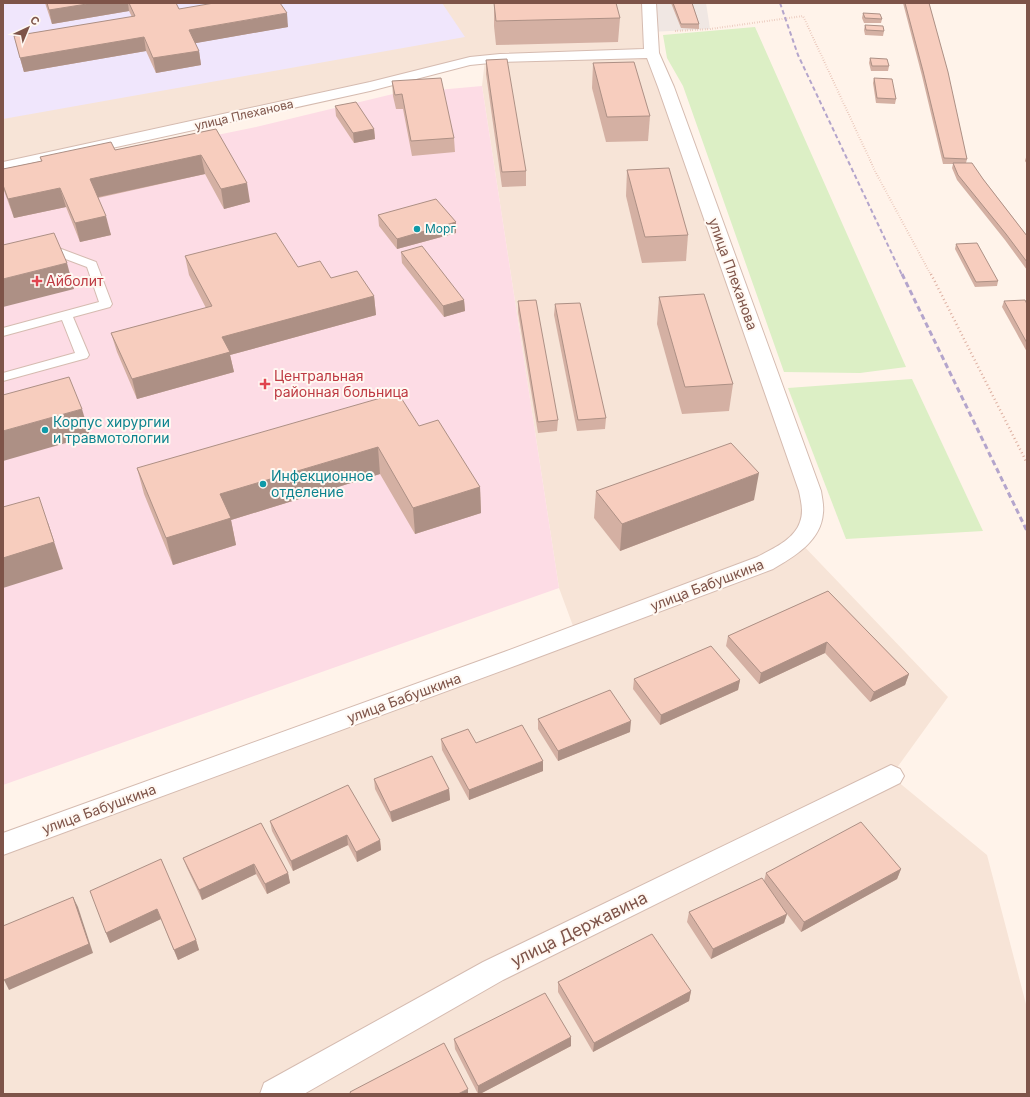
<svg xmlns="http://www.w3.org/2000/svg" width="1030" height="1097" viewBox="0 0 1030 1097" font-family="Inter,sans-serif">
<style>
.residential{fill:#f7e4d7}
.industrial{fill:#f0e7e3}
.education{fill:#f0e6fc}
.medical{fill:#fddce5}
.green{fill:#dcefc5}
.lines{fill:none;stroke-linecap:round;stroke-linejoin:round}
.service-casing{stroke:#d5bbb0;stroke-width:2}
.minor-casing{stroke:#d5bbb0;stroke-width:2}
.path-far1{stroke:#ddafa0;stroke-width:2;stroke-dasharray:0.5 2;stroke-linecap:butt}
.path{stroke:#ddafa0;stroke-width:2.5;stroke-dasharray:1 3;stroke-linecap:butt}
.service{fill:#fff;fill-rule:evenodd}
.minor{fill:#fff;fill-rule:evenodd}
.rail-far1{stroke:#b4a5cc;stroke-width:2;stroke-dasharray:4.5 3;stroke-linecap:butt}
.rail{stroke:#b4a5cc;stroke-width:3;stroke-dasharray:5.5 3.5;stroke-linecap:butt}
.wall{fill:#d4b0a3}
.shaded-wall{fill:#ad9085}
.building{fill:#f7cdbe;stroke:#ad9085}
.culture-dot{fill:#0f9aa8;stroke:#fff8f2;stroke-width:1.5}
.health-dot{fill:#e0444e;stroke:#fff8f2;stroke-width:1.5}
.labels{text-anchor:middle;stroke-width:4;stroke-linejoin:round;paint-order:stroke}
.far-street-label{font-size:12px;fill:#7e5449;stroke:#fff8f2}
.far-culture-label{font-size:12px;fill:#0d838f;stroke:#fff8f2;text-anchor:start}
.street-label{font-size:14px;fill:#7e5449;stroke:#fff8f2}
.health-label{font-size:14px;fill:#be3a42;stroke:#fff8f2;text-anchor:start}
.culture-label{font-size:14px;fill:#0d838f;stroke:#fff8f2;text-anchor:start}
.near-street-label{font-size:17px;fill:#7e5449;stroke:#fff8f2}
</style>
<rect width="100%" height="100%" fill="#fff3ea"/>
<!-- residential -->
<path class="residential" d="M 3,3 L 649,3 L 652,53 L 810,491 L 799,541 L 948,697 L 891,776 L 987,855 L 1027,1008 L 1027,1094 L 3,1094 L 3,844 L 576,634 L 559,588 L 482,86 L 485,60 L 3,167 Z"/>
<!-- industrial -->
<path class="industrial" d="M 649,3 L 706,3 L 710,29 L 650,32 Z"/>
<!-- education -->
<path class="education" d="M 3,3 L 442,3 L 465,37 L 3,119 Z"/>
<!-- medical -->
<path class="medical" d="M 482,86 L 559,588 L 3,785 L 3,179 L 256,127 L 393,94 Z"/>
<!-- green -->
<g class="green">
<path d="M 755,27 L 906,367 L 860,373 L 784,372 L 683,86 L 667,58 L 663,35 Z"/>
<path d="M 912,379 L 983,531 L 846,539 L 788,388 Z"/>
</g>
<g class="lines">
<defs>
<path id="service" d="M 56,247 L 96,262 L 112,304 L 110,307 L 73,317 L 89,355 L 87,358 L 3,381 L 3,373 L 75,353 L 62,320 L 3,336 L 3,328 L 99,302 L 87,267 L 55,255 L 45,258 L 41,257 L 39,254 L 41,251 Z"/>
<g id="minor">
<path d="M 642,3 L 656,3 L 659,53 L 674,87 L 821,491 C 822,498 824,506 823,513 C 821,541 795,556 773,569 L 520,664 L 3,855 L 3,833 L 504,652 L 757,557 C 772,549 794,540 800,522 C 804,512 801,501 799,491 L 658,87 L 647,58 L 500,62 L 470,65 L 370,91 L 3,172 L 3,162 L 370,82 L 470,57 L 500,54 L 644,49 Z"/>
<path d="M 891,765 L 900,769 L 904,776 L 900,783 L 503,980 L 304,1094 L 260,1094 L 264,1083 L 483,962 Z"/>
</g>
</defs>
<!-- service casing -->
<use href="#service" class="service-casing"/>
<!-- minor casing -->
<use href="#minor" class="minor-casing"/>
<!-- path-far1 -->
<path class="path-far1" d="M 675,31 L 710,29 L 803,16 L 876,173 L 931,275"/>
<!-- path -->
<path class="path" d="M 931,274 L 1027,463"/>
<!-- service -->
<use href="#service" class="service"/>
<!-- minor -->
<use href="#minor" class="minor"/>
<!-- rail-far1 -->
<path class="rail-far1" d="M 780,3 L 798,55 L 902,275"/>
<!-- rail -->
<path class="rail" d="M 902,274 L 1027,531"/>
</g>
<!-- wall -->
<g class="wall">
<path d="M 45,3 L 180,3 L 176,4 L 179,9 L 288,27 L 195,43 L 199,51 L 201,65 L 156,73 L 146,51 L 24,72 L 14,36 L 132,17 L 129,11 L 52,24 Z"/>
<path d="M 494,3 L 620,18 L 618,42 L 496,45 L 494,26 Z"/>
<path d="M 671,3 L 692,3 L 699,24 L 699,29 L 681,28 Z"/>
<path d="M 903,3 L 929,3 L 967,159 L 966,163 L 983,179 L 1027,236 L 1027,270 L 1005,240 L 957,180 L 952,168 L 953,164 L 943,164 L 922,76 Z"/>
<path d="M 863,13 L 882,19 L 881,23 L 864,23 L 862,18 Z"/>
<path d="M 865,25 L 884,31 L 883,36 L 865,35 L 864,30 Z"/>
<path d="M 870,58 L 889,66 L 888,71 L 871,71 L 869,63 Z"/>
<path d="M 486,60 L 526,171 L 526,186 L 502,187 L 486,74 Z"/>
<path d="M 593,63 L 650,116 L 648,141 L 606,142 L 592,88 Z"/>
<path d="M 874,78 L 896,99 L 895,104 L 876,103 L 873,83 Z"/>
<path d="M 392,81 L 454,138 L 455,152 L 412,156 L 403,109 L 396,109 L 393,96 Z"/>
<path d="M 335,106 L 374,129 L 375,139 L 354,143 L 336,116 Z"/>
<path d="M 216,129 L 250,202 L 224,209 L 205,174 L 98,198 L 111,235 L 80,242 L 66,207 L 14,218 L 3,188 L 3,169 L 41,161 L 40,157 L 115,150 Z"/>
<path d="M 1027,154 L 1027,164 L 1025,161 Z"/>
<path d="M 627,170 L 688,235 L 686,261 L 642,263 L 626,196 Z"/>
<path d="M 378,215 L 456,222 L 456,233 L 397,249 L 379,226 Z"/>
<path d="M 956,244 L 998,281 L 997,286 L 975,287 L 955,249 Z"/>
<path d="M 401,252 L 464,300 L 465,311 L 444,317 L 402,263 Z"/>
<path d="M 185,256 L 298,267 L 331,278 L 374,296 L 376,315 L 230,355 L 234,372 L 137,399 L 117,352 L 111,333 L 206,308 L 189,275 Z"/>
<path d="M 659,297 L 733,384 L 729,411 L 682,414 L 657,324 Z"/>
<path d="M 518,301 L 558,420 L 557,431 L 538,433 L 518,312 Z"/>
<path d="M 1004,301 L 1027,304 L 1027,352 L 1002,307 Z"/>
<path d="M 555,304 L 606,418 L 605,429 L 577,431 L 554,315 Z"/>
<path d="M 419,426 L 480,487 L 481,513 L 415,534 L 380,474 L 231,520 L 236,545 L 173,565 L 144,494 L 137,468 Z"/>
<path d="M 596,491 L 754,500 L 620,551 L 594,518 Z"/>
<path d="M 828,591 L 909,674 L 905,685 L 870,702 L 825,653 L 759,684 L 726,646 L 728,636 Z"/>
<path d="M 634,679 L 740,680 L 738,690 L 660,725 L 633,689 Z"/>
<path d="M 538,719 L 630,732 L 558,761 L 538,729 Z"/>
<path d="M 441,739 L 476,743 L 543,771 L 469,800 L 442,750 Z"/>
<path d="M 374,779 L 449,789 L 450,800 L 392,822 L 375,789 Z"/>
<path d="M 270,821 L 380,840 L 381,850 L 357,862 L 348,845 L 293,871 L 272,831 Z"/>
<path d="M 261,823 L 288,873 L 290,883 L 267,894 L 256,874 L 202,900 L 187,868 L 183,858 Z"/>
<path d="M 161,859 L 196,940 L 199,950 L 178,960 L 161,919 L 110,943 L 106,933 Z"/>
<path d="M 901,869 L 897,879 L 801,932 L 787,914 L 784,923 L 711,959 L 687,922 L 689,912 L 764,881 L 766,873 Z"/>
<path d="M 558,982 L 691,991 L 689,1001 L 593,1052 L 558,992 Z"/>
<path d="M 571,1037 L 571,1046 L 480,1094 L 478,1094 L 455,1049 L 454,1039 Z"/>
</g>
<!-- shaded-wall -->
<g class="shaded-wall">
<path d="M 93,3 L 128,3 L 129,11 L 52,24 L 49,10 Z"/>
<path d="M 287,13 L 288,27 L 191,44 L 189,30 Z"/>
<path d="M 144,37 L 146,51 L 24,72 L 20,58 Z"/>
<path d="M 199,51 L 201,65 L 156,73 L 153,58 Z"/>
<path d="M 374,129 L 375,139 L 354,143 L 353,133 Z"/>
<path d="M 201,155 L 205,174 L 94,198 L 90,179 Z"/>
<path d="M 247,183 L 250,202 L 224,209 L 221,189 Z"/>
<path d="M 60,188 L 66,207 L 14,218 L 8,199 Z"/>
<path d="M 106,216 L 111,235 L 80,242 L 75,223 Z"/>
<path d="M 456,222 L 456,233 L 397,249 L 397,239 Z"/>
<path d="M 67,263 L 74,289 L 3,307 L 3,279 Z"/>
<path d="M 374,296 L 376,315 L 230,355 L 234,372 L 137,399 L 132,379 L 222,337 Z"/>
<path d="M 464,300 L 465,311 L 444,317 L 443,306 Z"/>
<path d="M 82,409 L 90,436 L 3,461 L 3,431 Z"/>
<path d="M 378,447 L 380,474 L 231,520 L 236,545 L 173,565 L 166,538 L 220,494 Z"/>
<path d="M 759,473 L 754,500 L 620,551 L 622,524 Z"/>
<path d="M 480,487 L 481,513 L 415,534 L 413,508 Z"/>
<path d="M 48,523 L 63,569 L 3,588 L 3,558 Z"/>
<path d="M 827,642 L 825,653 L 759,684 L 761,673 Z"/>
<path d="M 909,674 L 905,685 L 870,702 L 874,692 Z"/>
<path d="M 740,680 L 738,690 L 660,725 L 661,715 Z"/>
<path d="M 631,721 L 630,732 L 558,761 L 558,751 Z"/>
<path d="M 543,761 L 543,771 L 469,800 L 469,790 Z"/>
<path d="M 449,789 L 450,800 L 392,822 L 390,812 Z"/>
<path d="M 347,835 L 348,845 L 293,871 L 291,861 Z"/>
<path d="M 380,840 L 381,850 L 357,862 L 356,852 Z"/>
<path d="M 254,864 L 256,874 L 202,900 L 199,890 Z"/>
<path d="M 901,869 L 897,879 L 801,932 L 804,922 Z"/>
<path d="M 288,873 L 290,883 L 267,894 L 265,884 Z"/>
<path d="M 73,897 L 78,907 L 93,953 L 9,990 L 4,980 Z"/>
<path d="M 157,909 L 161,919 L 110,943 L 106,933 Z"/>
<path d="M 787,914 L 784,923 L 711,959 L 713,949 Z"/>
<path d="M 196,940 L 199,950 L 178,960 L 174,950 Z"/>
<path d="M 691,991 L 689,1001 L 593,1052 L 594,1043 Z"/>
<path d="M 571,1037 L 571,1046 L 480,1094 L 478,1094 L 478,1086 Z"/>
<path d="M 468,1089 L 468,1094 L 458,1094 Z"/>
</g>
<!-- building -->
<g class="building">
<path d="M 47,3 L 93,3 L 49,10 Z"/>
<path d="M 129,3 L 176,3 L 179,9 L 214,3 L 280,3 L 287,13 L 189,30 L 199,51 L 153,58 L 144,37 L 20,58 L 14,36 L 135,16 Z"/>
<path d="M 494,3 L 616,3 L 620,18 L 496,21 Z"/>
<path d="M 673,3 L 692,3 L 699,24 L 681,24 Z"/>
<path d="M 905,3 L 929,3 L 948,72 L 967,159 L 944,158 L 923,71 Z"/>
<path d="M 863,13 L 880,14 L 882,19 L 865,18 Z"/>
<path d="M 865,25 L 883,26 L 884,31 L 866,30 Z"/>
<path d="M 870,58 L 887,59 L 889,66 L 872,66 Z"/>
<path d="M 507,59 L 526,171 L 502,172 L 486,60 Z"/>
<path d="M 634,62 L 650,116 L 607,117 L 593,63 Z"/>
<path d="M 441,78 L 454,138 L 411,141 L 402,94 L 395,95 L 392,81 Z"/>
<path d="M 874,78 L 892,79 L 896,99 L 877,98 Z"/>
<path d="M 356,102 L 374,129 L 353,133 L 335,106 Z"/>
<path d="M 216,129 L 247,183 L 221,189 L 201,155 L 90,179 L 106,216 L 75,223 L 60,188 L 8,199 L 3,185 L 3,169 L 42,161 L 40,157 L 111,142 L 115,150 Z"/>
<path d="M 953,163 L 972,163 L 983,179 L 1027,236 L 1027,262 L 1006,234 L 958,175 Z"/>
<path d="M 669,168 L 688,235 L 645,237 L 627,170 Z"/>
<path d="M 436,199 L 456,222 L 397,239 L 378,215 Z"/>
<path d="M 54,233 L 67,263 L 3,279 L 3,245 Z"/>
<path d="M 276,233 L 298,267 L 320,261 L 331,278 L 357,271 L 374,296 L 222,337 L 230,352 L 132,379 L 111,333 L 212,306 L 185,256 Z"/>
<path d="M 977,243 L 998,281 L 976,282 L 956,244 Z"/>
<path d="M 422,246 L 464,300 L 443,306 L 401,252 Z"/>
<path d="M 704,294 L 733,384 L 685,387 L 659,297 Z"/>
<path d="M 536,300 L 558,420 L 538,422 L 518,301 Z"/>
<path d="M 1025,300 L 1027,304 L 1027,343 L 1004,301 Z"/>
<path d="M 580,303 L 606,418 L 578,420 L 555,304 Z"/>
<path d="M 69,377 L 82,409 L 3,431 L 3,395 Z"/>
<path d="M 398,393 L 419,426 L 438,420 L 480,487 L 413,508 L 378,447 L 220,494 L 231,518 L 166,538 L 137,468 Z"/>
<path d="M 731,443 L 759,473 L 622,524 L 596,491 Z"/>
<path d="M 39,497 L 54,542 L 3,558 L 3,507 Z"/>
<path d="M 828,591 L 909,674 L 874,692 L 827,642 L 761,673 L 728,636 Z"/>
<path d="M 711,646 L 740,680 L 661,715 L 634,679 Z"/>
<path d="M 610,690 L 631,721 L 558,751 L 538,719 Z"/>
<path d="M 522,725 L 543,761 L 469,790 L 441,739 L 468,729 L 476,743 Z"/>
<path d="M 432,756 L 449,789 L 390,812 L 374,779 Z"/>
<path d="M 348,785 L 380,840 L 356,852 L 347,835 L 291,861 L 270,821 Z"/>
<path d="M 861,822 L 901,869 L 804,922 L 766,873 Z"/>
<path d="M 261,823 L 288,873 L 265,884 L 254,864 L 199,890 L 183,858 Z"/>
<path d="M 161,859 L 196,940 L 174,950 L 157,909 L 106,933 L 90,891 Z"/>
<path d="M 762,878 L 787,914 L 713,949 L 689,912 Z"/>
<path d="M 73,897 L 89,944 L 4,980 L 3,978 L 3,926 Z"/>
<path d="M 652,934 L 691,991 L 594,1043 L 558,982 Z"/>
<path d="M 545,993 L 571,1037 L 478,1086 L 454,1039 Z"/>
<path d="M 444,1043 L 468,1089 L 458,1094 L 351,1094 L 350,1092 Z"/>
</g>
<!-- markers -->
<g class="culture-dot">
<circle cx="417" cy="229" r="4"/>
<circle cx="45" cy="430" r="4"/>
<circle cx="263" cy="484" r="4"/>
</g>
<g class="health-dot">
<path d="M35 275h4v4h4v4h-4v4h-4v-4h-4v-4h4z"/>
<path d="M263 378h4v4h4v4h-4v4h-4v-4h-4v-4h4z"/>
</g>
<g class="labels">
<!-- far-street labels -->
<g class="far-street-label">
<text transform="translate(244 115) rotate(-13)" y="4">улица Плеханова</text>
</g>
<!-- far-culture labels -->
<g class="far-culture-label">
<text x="425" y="233">Морг</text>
</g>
<!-- street labels -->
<g class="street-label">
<text transform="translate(733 274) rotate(70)" y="5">улица Плеханова</text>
<text transform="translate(707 585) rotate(-21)" y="5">улица Бабушкина</text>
<text transform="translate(404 698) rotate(-20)" y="5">улица Бабушкина</text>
<text transform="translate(99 809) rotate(-20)" y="5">улица Бабушкина</text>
</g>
<!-- health labels -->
<g class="health-label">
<text x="46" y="286">Айболит</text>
<text x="274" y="381">Центральная<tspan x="274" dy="16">районная больница</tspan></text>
</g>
<!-- culture labels -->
<g class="culture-label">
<text x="53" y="427">Корпус хирургии<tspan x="53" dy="16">и травмотологии</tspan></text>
<text x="271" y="481">Инфекционное<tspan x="271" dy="16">отделение</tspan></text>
</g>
<!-- near-street labels -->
<g class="near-street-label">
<text transform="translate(579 929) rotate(-26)" y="6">улица Державина</text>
</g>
</g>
<!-- border -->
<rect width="1030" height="1097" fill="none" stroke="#7e5449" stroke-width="8"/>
<!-- north arrow -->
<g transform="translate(28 28) rotate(44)" stroke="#fff8f2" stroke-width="3" paint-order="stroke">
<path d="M0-3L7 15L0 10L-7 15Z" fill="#7e5449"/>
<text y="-6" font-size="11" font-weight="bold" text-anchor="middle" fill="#7e5449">С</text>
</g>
</svg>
